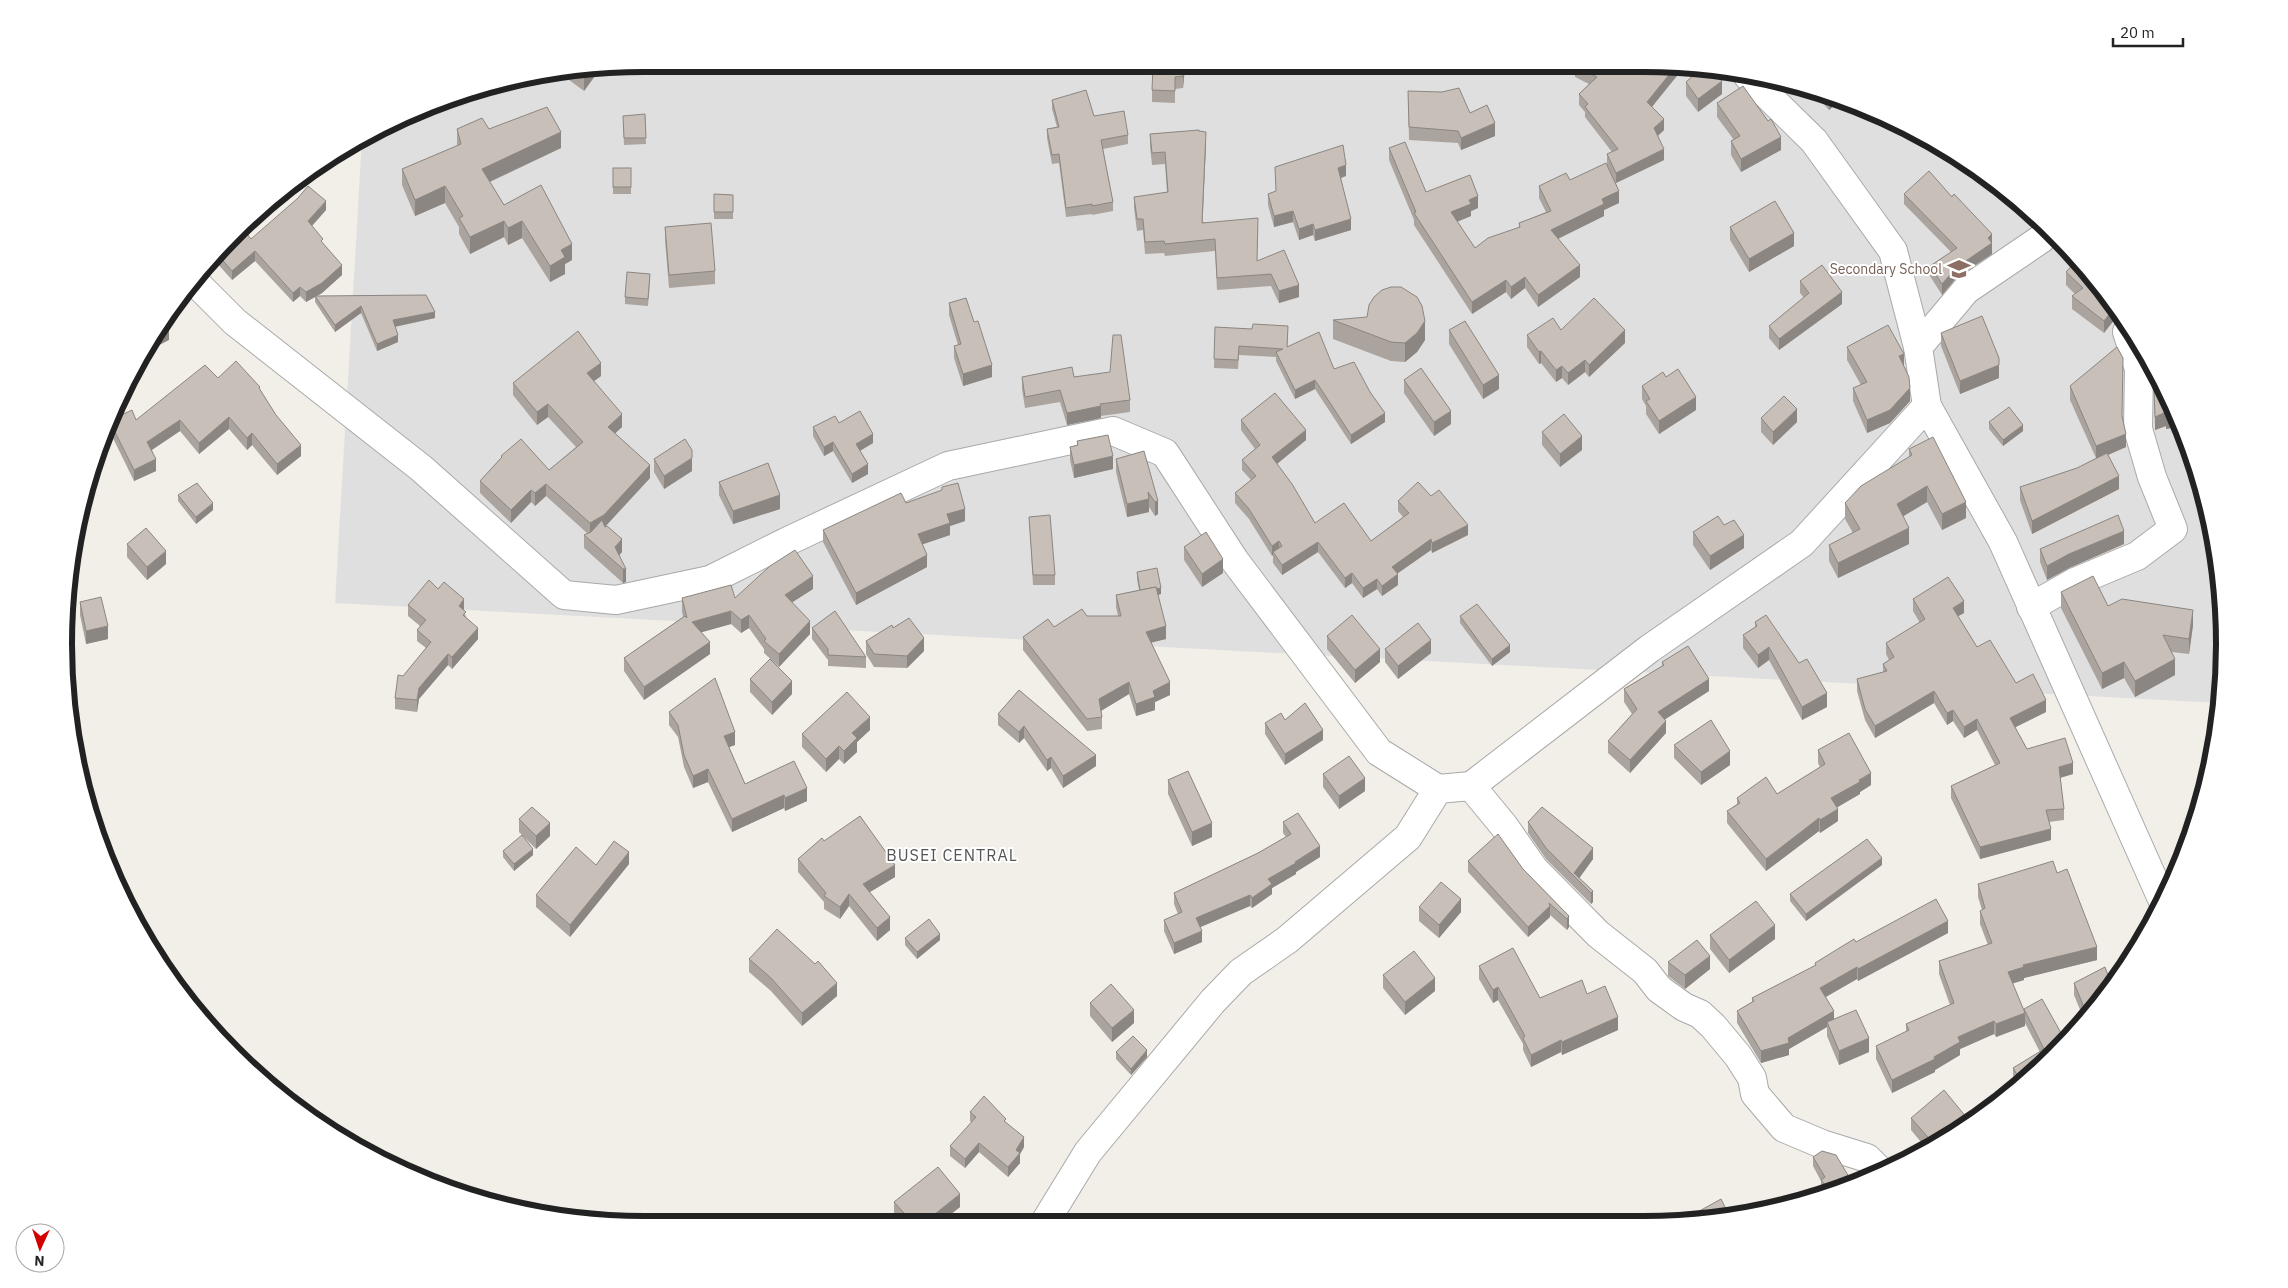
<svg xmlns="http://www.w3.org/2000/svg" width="2288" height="1288" viewBox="0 0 2288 1288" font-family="'IBM Plex Sans',sans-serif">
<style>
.residential{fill:#e0dfdf}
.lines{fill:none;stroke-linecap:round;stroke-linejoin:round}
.minor-casing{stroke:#a9a9a9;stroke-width:30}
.minor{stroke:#fff;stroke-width:28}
.wall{fill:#aba49e}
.shaded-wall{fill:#8b8681}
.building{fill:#c7bfb8;stroke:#8b8681}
.labels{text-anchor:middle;stroke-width:4;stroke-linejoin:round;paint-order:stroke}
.education-label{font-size:14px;fill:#785e54;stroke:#fff;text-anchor:end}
.quarter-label{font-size:16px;letter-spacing:1px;fill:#555;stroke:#fff}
.rim{fill:none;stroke:#222;stroke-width:6}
</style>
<rect width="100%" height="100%" fill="#f2efe9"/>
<!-- residential -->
<path class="residential" d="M 1682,65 L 1794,84 L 1934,142 L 2027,208 L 2105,291 L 2165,388 L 2205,494 L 2223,606 L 2220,703 L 335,603 L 362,139 L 387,124 L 458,94 L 568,69 Z"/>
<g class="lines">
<defs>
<g id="minor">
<path d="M 1748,76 L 1814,141 L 1893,251 L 1918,347 L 1927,406 L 2003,542 L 2162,899"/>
<path d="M 194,281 L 235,322 L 421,468 L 564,595 L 616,600 L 710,580 L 786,542 L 948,466 L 1113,431 L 1165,453 L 1235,561 L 1379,752 L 1438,789"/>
<path d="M 1918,347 L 1966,290 L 2041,239 L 2048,230"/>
<path d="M 2031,607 L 2075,582 L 2137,556 L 2173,529 L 2152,477 L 2138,429 L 2139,369 L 2127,332 L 2129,331"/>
<path d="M 1471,786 L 1504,826 L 1534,869 L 1598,934 L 1645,971 L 1659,989 L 1684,1007 L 1700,1014 L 1713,1026 L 1738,1056 L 1752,1078 L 1755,1094 L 1784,1128 L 1822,1144 L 1867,1158 L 1879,1170"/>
<path d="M 1045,1222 L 1088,1152 L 1213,1001 L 1241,972 L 1287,940 L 1408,837 L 1438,789 L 1471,786 L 1649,649 L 1802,543 L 1927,406"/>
</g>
</defs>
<!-- minor casing -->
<use href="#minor" class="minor-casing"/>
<!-- minor -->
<use href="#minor" class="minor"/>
</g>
<!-- wall -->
<g class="wall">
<path d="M 1618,65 L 1682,65 L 1652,107 L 1664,130 L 1658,136 L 1664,160 L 1616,183 L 1619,203 L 1604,210 L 1604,216 L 1558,239 L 1580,277 L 1538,307 L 1525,288 L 1511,299 L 1506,292 L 1472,314 L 1414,225 L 1414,220 L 1389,160 L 1389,148 L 1426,192 L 1478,208 L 1471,211 L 1471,216 L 1457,222 L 1475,248 L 1519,228 L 1519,223 L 1546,212 L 1539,198 L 1539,186 L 1570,180 L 1607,165 L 1607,154 L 1612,152 L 1585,117 L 1585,112 L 1579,105 L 1579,94 L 1589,84 L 1575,77 L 1575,66 L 1620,69 Z"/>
<path d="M 1185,67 L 1183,88 L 1175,89 L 1175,103 L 1152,102 L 1152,90 Z"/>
<path d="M 565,69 L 600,69 L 584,91 L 565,77 Z"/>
<path d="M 1686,82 L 1722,94 L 1698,112 L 1686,96 Z"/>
<path d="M 1811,90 L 1847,105 L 1844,108 L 1838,102 L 1829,110 Z"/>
<path d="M 1408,91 L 1495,136 L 1461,150 L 1458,143 L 1409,140 Z"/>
<path d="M 1052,100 L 1094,116 L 1128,135 L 1128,144 L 1103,149 L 1113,202 L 1113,211 L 1092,215 L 1092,214 L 1066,217 L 1059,163 L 1052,164 L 1047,138 L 1047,129 L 1057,127 L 1052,109 Z"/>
<path d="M 1717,103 L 1768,121 L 1781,150 L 1741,172 L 1731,155 L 1731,141 L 1734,140 L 1717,117 Z"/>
<path d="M 426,108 L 426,117 L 393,121 Z"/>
<path d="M 645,114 L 646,144 L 624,145 L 623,122 Z"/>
<path d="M 457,129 L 489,129 L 561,148 L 490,182 L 504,205 L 572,260 L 565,264 L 565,274 L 550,282 L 522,238 L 508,245 L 504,237 L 470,254 L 459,234 L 459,227 L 445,203 L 415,216 L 402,185 L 402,169 L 457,146 Z"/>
<path d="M 1199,131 L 1206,143 L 1202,222 L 1258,229 L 1257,261 L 1299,297 L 1279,303 L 1271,286 L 1217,290 L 1215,251 L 1165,256 L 1164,253 L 1145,254 L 1143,230 L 1137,231 L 1134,208 L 1134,197 L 1167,193 L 1165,164 L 1152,165 L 1150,146 L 1150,134 Z"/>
<rect x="613" y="168" width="18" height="26"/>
<path d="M 1346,176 L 1341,178 L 1351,230 L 1315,241 L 1313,235 L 1299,240 L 1293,222 L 1274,227 L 1268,205 L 1268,194 Z"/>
<path d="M 714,194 L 733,195 L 733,219 L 714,219 Z"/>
<path d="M 1904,194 L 1992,244 L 1992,254 L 1957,277 L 1942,295 L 1930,276 L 1930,266 L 1951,252 L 1904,204 Z"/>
<path d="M 326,210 L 312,226 L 342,275 L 322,293 L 317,296 L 435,318 L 395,327 L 398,342 L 377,351 L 361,313 L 335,332 L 315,302 L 315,297 L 306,302 L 300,296 L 293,302 L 255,261 L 232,280 L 217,263 L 217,254 L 220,250 Z"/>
<path d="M 665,227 L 715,271 L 715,284 L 669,288 L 665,240 Z"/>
<path d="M 1730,227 L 1794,246 L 1749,272 L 1730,240 Z"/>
<path d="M 2066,272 L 2105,291 L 2104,333 L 2072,309 L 2072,296 L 2075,294 L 2066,285 Z"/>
<path d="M 650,281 L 648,306 L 625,304 L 625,297 Z"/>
<path d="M 1800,281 L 1842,304 L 1779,350 L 1769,338 L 1769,326 L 1804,298 L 1800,293 Z"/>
<path d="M 949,303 L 992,377 L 963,386 L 954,358 L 954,346 L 958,345 L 949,315 Z"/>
<path d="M 1333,320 L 1425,340 L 1417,352 L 1405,362 L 1391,361 L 1333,339 Z"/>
<path d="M 1215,327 L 1288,335 L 1287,347 L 1334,369 L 1385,422 L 1351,444 L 1315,389 L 1295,399 L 1276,361 L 1276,357 L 1239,355 L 1238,369 L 1214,368 Z"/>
<path d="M 1449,330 L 1499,389 L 1483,399 L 1449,344 Z"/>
<path d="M 1561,330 L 1625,343 L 1589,377 L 1585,372 L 1568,385 L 1562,378 L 1556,382 L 1541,363 L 1539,364 L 1527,347 L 1527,335 Z"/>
<path d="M 1941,333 L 1999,378 L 1960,394 L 1941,346 Z"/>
<path d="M 1847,347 L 1904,367 L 1910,401 L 1890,423 L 1867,433 L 1853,401 L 1853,388 L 1861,385 L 1847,360 Z"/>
<path d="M 601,376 L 594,381 L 622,427 L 615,433 L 650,478 L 605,526 L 622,552 L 619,555 L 626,582 L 623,583 L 584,548 L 584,535 L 587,533 L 546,496 L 535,506 L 531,502 L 511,523 L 480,493 L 480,481 L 501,458 L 501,456 L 549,470 L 576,447 L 548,417 L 537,425 L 513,395 L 513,383 Z"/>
<path d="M 1022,377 L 1074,377 L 1130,400 L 1130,412 L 1101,416 L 1101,418 L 1067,425 L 1060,402 L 1025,408 L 1022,389 Z"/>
<path d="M 1666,377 L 1696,410 L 1659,434 L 1646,414 L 1646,406 L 1642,399 L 1642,386 Z"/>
<path d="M 218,378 L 260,391 L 301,456 L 277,475 L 252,445 L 247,450 L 229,429 L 199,454 L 180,431 L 152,450 L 156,471 L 134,481 L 110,432 L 110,424 L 111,420 L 136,420 Z"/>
<path d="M 1404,380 L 1451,424 L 1434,436 L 1404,393 Z"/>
<path d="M 2161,383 L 2165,388 L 2205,494 L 2207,508 L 2199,493 L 2199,483 L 2171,428 L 2166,429 L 2166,426 L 2155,430 L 2154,389 L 2163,400 Z"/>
<path d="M 2070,386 L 2123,417 L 2126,447 L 2108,455 L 2119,489 L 2032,534 L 2020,500 L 2020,487 L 2077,468 L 2096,458 L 2070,400 Z"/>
<path d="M 1761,418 L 1797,422 L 1773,445 L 1761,432 Z"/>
<path d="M 1241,420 L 1306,440 L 1277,464 L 1315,523 L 1371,541 L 1403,517 L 1398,511 L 1398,501 L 1468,535 L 1432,553 L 1431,550 L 1397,574 L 1398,585 L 1382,596 L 1377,589 L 1363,598 L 1352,583 L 1345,588 L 1318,552 L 1282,575 L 1273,563 L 1273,555 L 1272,556 L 1249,519 L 1235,503 L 1235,493 L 1251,480 L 1242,470 L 1242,460 L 1255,449 L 1241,430 Z"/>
<path d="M 1989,422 L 2023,431 L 2003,446 L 1989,429 Z"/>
<path d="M 839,423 L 873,443 L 860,451 L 868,474 L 852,483 L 833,451 L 824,456 L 813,436 L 813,427 Z"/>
<path d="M 1542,432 L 1582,450 L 1560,467 L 1542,445 Z"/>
<path d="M 1077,441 L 1113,469 L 1074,478 L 1070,460 L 1070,447 L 1077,445 Z"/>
<path d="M 1909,449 L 1966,518 L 1942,530 L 1927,502 L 1903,516 L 1909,544 L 1838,578 L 1829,561 L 1829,545 L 1853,533 L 1845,519 L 1845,503 L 1909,457 Z"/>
<path d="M 654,459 L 692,471 L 664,489 L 654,472 Z"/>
<path d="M 1116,459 L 1158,501 L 1158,514 L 1155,516 L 1149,507 L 1149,512 L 1127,517 L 1116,472 Z"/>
<path d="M 719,482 L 780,509 L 733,524 L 719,495 Z"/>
<path d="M 942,487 L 965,521 L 950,526 L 950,535 L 922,544 L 927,567 L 856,605 L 823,542 L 823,530 L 942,491 Z"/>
<path d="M 178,495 L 213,510 L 196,524 L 178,501 Z"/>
<path d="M 1029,517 L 1055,575 L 1055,585 L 1033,585 Z"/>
<path d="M 1724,525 L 1744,548 L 1710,570 L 1693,545 L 1693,532 Z"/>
<path d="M 127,544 L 166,564 L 147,580 L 127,557 Z"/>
<path d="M 2124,544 L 2069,568 L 2047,580 L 2040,562 L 2040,549 Z"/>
<path d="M 1184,547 L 1223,573 L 1202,587 L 1184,560 Z"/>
<path d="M 1137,572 L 1161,594 L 1158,595 L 1166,639 L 1151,642 L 1170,695 L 1155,702 L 1155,710 L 1136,716 L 1129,694 L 1101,711 L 1102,717 L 1102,729 L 1087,731 L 1023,650 L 1023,637 L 1087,616 L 1118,616 L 1116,607 L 1116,595 L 1139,590 L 1137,579 Z"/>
<path d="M 813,589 L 792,602 L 810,634 L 779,667 L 764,653 L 764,649 L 749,628 L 741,633 L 731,624 L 701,632 L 710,654 L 644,700 L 624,671 L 624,658 L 683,617 L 682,611 L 682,598 L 735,598 Z"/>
<path d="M 2061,592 L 2108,606 L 2193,625 L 2189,654 L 2172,652 L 2175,675 L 2135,697 L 2124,678 L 2102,689 L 2061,608 Z"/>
<path d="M 1913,599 L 1964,613 L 1958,616 L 1977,647 L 2046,712 L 2015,727 L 2027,749 L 2073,774 L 2060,778 L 2064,809 L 2064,820 L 2049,822 L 2051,840 L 1980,859 L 1951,798 L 1951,786 L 1995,765 L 1977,730 L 1964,738 L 1953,721 L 1947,725 L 1934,703 L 1875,738 L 1865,720 L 1857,691 L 1857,679 L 1883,672 L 1883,664 L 1889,660 L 1886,654 L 1886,643 L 1920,623 L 1913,611 Z"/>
<path d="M 80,602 L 108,639 L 86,644 L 80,615 Z"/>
<path d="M 408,605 L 464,611 L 466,617 L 478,639 L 452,669 L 448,665 L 419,699 L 417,712 L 395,709 L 395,698 L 403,676 L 426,648 L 417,641 L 417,630 L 420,626 L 408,616 Z"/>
<path d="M 1460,616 L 1510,652 L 1492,666 L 1460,623 Z"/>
<path d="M 1755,622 L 1827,707 L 1802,720 L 1769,660 L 1758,668 L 1743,648 L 1743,635 L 1755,627 Z"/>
<path d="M 812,628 L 866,657 L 866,668 L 828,666 L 828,660 L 812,639 Z"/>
<path d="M 893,628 L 924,651 L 907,668 L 874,667 L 866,654 L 866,641 Z"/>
<path d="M 1327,636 L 1380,662 L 1355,683 L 1327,649 Z"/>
<path d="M 1385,649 L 1431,653 L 1398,679 L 1385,662 Z"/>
<path d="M 1662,662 L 1709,691 L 1665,719 L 1666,733 L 1630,773 L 1608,753 L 1608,741 L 1632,714 L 1624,702 L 1624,689 L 1662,666 Z"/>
<path d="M 2221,671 L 2220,697 L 2215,689 L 2215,676 Z"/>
<path d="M 750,679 L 792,694 L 772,715 L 750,692 Z"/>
<path d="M 1019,690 L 1096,766 L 1063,788 L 1051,768 L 1047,771 L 1024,738 L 1019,743 L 998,725 L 998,714 Z"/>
<path d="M 669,712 L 735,745 L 729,747 L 745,784 L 807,801 L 785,811 L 784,808 L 732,832 L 708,782 L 693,788 L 684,767 L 678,737 L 669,725 Z"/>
<path d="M 1285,720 L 1323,740 L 1285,765 L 1265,734 L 1265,723 Z"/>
<path d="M 870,730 L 857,742 L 857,752 L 844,764 L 839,759 L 826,772 L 802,747 L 802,734 Z"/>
<path d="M 1674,745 L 1730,765 L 1701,785 L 1674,758 Z"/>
<path d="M 1818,750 L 1871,785 L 1860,792 L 1860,794 L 1837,807 L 1838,821 L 1820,833 L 1819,831 L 1766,871 L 1727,823 L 1727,811 L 1737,804 L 1737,798 L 1777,794 L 1820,767 L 1818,763 Z"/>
<path d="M 1323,774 L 1365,791 L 1339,809 L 1323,787 Z"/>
<path d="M 1168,780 L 1212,837 L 1192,846 L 1168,794 Z"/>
<path d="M 519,819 L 550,836 L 536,849 L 519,832 Z"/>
<path d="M 1283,822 L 1320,857 L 1296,872 L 1296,874 L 1272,888 L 1272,894 L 1252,908 L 1250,906 L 1200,927 L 1202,942 L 1174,954 L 1164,931 L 1164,920 L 1178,914 L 1174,904 L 1174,893 L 1258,853 L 1286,837 L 1283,833 Z"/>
<path d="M 1528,822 L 1593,859 L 1579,878 L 1593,891 L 1593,902 L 1591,904 L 1546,859 L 1528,833 Z"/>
<path d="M 824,841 L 895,877 L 870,892 L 890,930 L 877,941 L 849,906 L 840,919 L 824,909 L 824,902 L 798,872 L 798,859 Z"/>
<path d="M 503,851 L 533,855 L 514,871 L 503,857 Z"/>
<path d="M 1468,861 L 1523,869 L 1569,916 L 1569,927 L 1567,930 L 1550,915 L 1550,917 L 1528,937 L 1468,872 Z"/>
<path d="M 629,864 L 570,937 L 536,907 L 536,895 L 596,865 Z"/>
<path d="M 1882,865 L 1806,921 L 1790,901 L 1790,894 Z"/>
<path d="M 2057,873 L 2097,960 L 2024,978 L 2024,980 L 2012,983 L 2024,1011 L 2024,1009 L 2054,1054 L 2016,1086 L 2013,1081 L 2013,1068 L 2040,1052 L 2025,1023 L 2025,1026 L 1996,1037 L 1994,1034 L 1960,1049 L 1960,1055 L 1935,1070 L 1935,1072 L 1892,1093 L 1876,1059 L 1876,1046 L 1906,1032 L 1906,1024 L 1950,1005 L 1939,974 L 1939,961 L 1988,945 L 1980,924 L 1980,911 L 1982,910 L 1978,897 L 1978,884 Z"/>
<path d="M 1419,907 L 1461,912 L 1439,938 L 1419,921 Z"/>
<path d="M 1948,933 L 1858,981 L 1857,979 L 1826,997 L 1834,1019 L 1869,1052 L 1839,1065 L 1827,1036 L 1827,1027 L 1789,1049 L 1789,1055 L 1761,1063 L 1737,1023 L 1737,1011 L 1752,1002 L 1752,998 L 1815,966 L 1815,963 L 1856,942 Z"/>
<path d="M 1710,935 L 1775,939 L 1729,973 L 1710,949 Z"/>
<path d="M 905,938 L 940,940 L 917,959 L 905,945 Z"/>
<path d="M 749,959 L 837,996 L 802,1026 L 771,991 L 749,972 Z"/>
<path d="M 1668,962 L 1710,969 L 1685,989 L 1668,976 Z"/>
<path d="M 1479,966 L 1540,998 L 1587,994 L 1618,1030 L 1562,1055 L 1561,1052 L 1531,1067 L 1523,1050 L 1523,1044 L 1498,1000 L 1493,1003 L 1479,979 Z"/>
<path d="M 1383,975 L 1435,991 L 1405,1015 L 1383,988 Z"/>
<path d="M 2110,981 L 2083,1017 L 2074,995 L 2074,983 Z"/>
<path d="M 1090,1003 L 1134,1023 L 1112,1042 L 1090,1016 Z"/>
<path d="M 1116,1052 L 1147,1057 L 1131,1075 L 1116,1059 Z"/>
<path d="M 970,1112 L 1006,1122 L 1024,1147 L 1020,1154 L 1020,1163 L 1008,1177 L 979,1152 L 965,1168 L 950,1156 L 950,1146 L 972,1123 L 970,1121 Z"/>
<path d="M 1911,1118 L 1966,1127 L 1925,1147 L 1911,1130 Z"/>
<path d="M 1813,1157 L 1852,1182 L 1857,1180 L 1831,1193 L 1825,1195 L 1821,1190 L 1821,1181 L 1813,1166 Z"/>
<path d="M 894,1202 L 960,1207 L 941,1222 L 900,1222 L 894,1216 Z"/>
</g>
<!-- shaded-wall -->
<g class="shaded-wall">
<path d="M 1677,65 L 1685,66 L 1647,113 L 1647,102 Z"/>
<path d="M 1184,67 L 1185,67 L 1183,88 L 1183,76 Z"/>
<path d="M 590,69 L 600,69 L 584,91 L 584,77 Z"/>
<path d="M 1722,81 L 1722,94 L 1698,112 L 1698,99 Z"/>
<path d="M 1829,98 L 1838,102 L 1829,110 Z"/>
<path d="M 1664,119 L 1664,130 L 1654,139 L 1654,128 Z"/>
<path d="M 1495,123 L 1495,136 L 1461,150 L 1461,138 Z"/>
<path d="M 561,132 L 561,148 L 482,185 L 482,169 Z"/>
<path d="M 1206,132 L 1206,143 L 1202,234 L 1202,223 Z"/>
<path d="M 1781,137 L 1781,150 L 1741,172 L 1741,159 Z"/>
<path d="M 1664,149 L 1664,160 L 1616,183 L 1616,173 Z"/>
<path d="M 1346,165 L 1346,176 L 1338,179 L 1338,168 Z"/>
<path d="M 445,186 L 445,203 L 415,216 L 415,200 Z"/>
<path d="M 1619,191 L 1619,203 L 1604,210 L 1604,216 L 1551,242 L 1551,230 L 1602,199 Z"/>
<path d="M 1478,196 L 1478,208 L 1471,211 L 1471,216 L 1451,224 L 1451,212 L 1469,200 Z"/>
<path d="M 326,201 L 326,210 L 308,230 L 308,221 Z"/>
<path d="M 1293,211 L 1293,222 L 1274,227 L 1274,216 Z"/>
<path d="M 1351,219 L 1351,230 L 1315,241 L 1315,230 Z"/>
<path d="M 504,221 L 504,237 L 470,254 L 470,237 Z"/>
<path d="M 522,221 L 522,238 L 508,245 L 508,228 Z"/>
<path d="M 1313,224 L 1313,235 L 1299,240 L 1299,229 Z"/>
<path d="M 1794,233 L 1794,246 L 1749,272 L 1749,259 Z"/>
<path d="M 1992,234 L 1992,254 L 1957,277 L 1942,295 L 1942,284 L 1957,267 Z"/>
<path d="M 572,244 L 572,260 L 565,264 L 565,274 L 550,282 L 550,266 L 561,250 Z"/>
<path d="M 255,251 L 255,261 L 232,280 L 232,271 Z"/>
<path d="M 342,265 L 342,275 L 322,293 L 306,302 L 306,292 Z"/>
<path d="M 1580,265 L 1580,277 L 1538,307 L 1538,295 Z"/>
<path d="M 1525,277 L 1525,288 L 1511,299 L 1511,287 Z"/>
<path d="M 1506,280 L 1506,292 L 1472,314 L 1472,302 Z"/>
<path d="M 1299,285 L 1299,297 L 1279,303 L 1279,291 Z"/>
<path d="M 300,287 L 300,296 L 293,302 L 293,293 Z"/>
<path d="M 1842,292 L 1842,304 L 1779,350 L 1779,339 Z"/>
<path d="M 361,306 L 361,313 L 335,332 L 335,325 Z"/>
<path d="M 2115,307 L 2119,314 L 2104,333 L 2104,321 Z"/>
<path d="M 435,312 L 435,318 L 393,327 L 393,320 Z"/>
<path d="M 1425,321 L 1425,340 L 1417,352 L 1405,362 L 1405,343 Z"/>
<path d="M 169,327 L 169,340 L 146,352 L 146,348 L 154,335 Z"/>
<path d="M 1625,330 L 1625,343 L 1589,377 L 1589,365 Z"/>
<path d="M 398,335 L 398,342 L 377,351 L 377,344 Z"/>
<path d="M 1541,351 L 1541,363 L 1539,364 L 1539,352 Z"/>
<path d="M 1904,354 L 1904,367 L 1899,356 Z"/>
<path d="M 1585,360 L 1585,372 L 1568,385 L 1568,373 Z"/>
<path d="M 601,363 L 601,376 L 587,386 L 587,373 Z"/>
<path d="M 992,365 L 992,377 L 963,386 L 963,374 Z"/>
<path d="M 1999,365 L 1999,378 L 1960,394 L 1960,381 Z"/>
<path d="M 1562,366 L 1562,378 L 1556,382 L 1556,370 Z"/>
<path d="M 1499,375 L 1499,389 L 1483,399 L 1483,385 Z"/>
<path d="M 1315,380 L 1315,389 L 1295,399 L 1295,390 Z"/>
<path d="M 1910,388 L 1910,401 L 1890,423 L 1867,433 L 1867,420 Z"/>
<path d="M 1696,397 L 1696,410 L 1659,434 L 1659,421 Z"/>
<path d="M 548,404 L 548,417 L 537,425 L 537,412 Z"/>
<path d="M 1101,406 L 1101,418 L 1067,425 L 1067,413 Z"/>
<path d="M 1797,409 L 1797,422 L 1773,445 L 1773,432 Z"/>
<path d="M 1451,411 L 1451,424 L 1434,436 L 1434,422 Z"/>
<path d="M 2166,412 L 2166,426 L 2155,430 L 2155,417 Z"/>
<path d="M 1385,413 L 1385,422 L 1351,444 L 1351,435 Z"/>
<path d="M 622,414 L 622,427 L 608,440 L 608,427 Z"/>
<path d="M 2171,414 L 2171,428 L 2166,429 L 2166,416 Z"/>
<path d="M 229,417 L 229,429 L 199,454 L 199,443 Z"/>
<path d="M 180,420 L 180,431 L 147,453 L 147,442 Z"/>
<path d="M 2023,425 L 2023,431 L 2003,446 L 2003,440 Z"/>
<path d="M 1306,430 L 1306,440 L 1272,468 L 1272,457 Z"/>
<path d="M 252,433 L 252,445 L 247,450 L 247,438 Z"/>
<path d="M 873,434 L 873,443 L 856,453 L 856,444 Z"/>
<path d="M 2126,434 L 2126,447 L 2096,460 L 2096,446 Z"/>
<path d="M 1582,436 L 1582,450 L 1560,467 L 1560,454 Z"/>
<path d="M 833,442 L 833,451 L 824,456 L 824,447 Z"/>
<path d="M 301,445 L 301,456 L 277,475 L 277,464 Z"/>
<path d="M 1113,456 L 1113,469 L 1074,478 L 1074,465 Z"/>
<path d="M 97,457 L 97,466 L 92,472 Z"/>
<path d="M 692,458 L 692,471 L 664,489 L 664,476 Z"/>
<path d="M 156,459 L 156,471 L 134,481 L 134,470 Z"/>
<path d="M 868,464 L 868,474 L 852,483 L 852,474 Z"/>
<path d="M 650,465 L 650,478 L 604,528 L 590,536 L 590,523 Z"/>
<path d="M 2119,476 L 2119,489 L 2032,534 L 2032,521 Z"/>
<path d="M 546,484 L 546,496 L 535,506 L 535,493 Z"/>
<path d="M 1927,486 L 1927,502 L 1897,520 L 1897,504 Z"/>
<path d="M 531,490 L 531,502 L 511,523 L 511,510 Z"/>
<path d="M 780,495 L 780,509 L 733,524 L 733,511 Z"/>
<path d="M 1149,499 L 1149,512 L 1127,517 L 1127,504 Z"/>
<path d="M 1158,501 L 1158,514 L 1155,516 L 1155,502 Z"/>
<path d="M 1966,502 L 1966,518 L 1942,530 L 1942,514 Z"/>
<path d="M 213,503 L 213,510 L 196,524 L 196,517 Z"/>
<path d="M 965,509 L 965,521 L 950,526 L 950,535 L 918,546 L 918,534 L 947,514 Z"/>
<path d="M 1468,525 L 1468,535 L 1432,553 L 1432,543 Z"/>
<path d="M 1909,528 L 1909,544 L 1838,578 L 1838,563 Z"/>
<path d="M 2124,531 L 2124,544 L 2069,568 L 2047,580 L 2047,566 L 2069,554 Z"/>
<path d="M 1744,535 L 1744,548 L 1710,570 L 1710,556 Z"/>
<path d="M 622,539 L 622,552 L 615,560 L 615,547 Z"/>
<path d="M 1431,539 L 1431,550 L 1392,577 L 1392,567 Z"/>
<path d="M 1279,541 L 1279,551 L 1273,552 L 1273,555 L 1272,556 L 1272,546 Z"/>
<path d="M 1318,542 L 1318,552 L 1282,575 L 1282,565 Z"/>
<path d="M 166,551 L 166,564 L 147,580 L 147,567 Z"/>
<path d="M 927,555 L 927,567 L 856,605 L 856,593 Z"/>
<path d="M 1223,559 L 1223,573 L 1202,587 L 1202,574 Z"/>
<path d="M 623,569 L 626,569 L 626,582 L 623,583 Z"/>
<path d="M 1352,573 L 1352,583 L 1345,588 L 1345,578 Z"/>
<path d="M 1398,574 L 1398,585 L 1382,596 L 1382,586 Z"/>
<path d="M 813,576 L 813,589 L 785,607 L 785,595 Z"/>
<path d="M 1377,579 L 1377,589 L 1363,598 L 1363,588 Z"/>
<path d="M 1161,588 L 1161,594 L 1141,599 L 1141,592 Z"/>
<path d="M 464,599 L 464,611 L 459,606 Z"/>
<path d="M 1964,601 L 1964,613 L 1953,619 L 1953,608 Z"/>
<path d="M 2193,610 L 2193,625 L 2189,654 L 2189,639 Z"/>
<path d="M 731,611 L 731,624 L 692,635 L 692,622 Z"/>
<path d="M 749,615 L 749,628 L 741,633 L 741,620 Z"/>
<path d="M 810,621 L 810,634 L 779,667 L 779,654 Z"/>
<path d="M 108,626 L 108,639 L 86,644 L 86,631 Z"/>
<path d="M 1166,626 L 1166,639 L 1146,644 L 1146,632 Z"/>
<path d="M 478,628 L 478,639 L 452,669 L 452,657 Z"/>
<path d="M 924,638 L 924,651 L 907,668 L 907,656 Z"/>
<path d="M 1431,640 L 1431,653 L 1398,679 L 1398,666 Z"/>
<path d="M 710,642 L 710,654 L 644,700 L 644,687 Z"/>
<path d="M 1510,645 L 1510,652 L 1492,666 L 1492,659 Z"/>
<path d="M 1769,647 L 1769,660 L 1758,668 L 1758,655 Z"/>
<path d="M 1380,649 L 1380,662 L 1355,683 L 1355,670 Z"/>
<path d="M 448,654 L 448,665 L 419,699 L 417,712 L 417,700 L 419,688 Z"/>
<path d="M 2175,659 L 2175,675 L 2135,697 L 2135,681 Z"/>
<path d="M 2124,662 L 2124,678 L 2102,689 L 2102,673 Z"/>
<path d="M 1709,679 L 1709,691 L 1658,724 L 1658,712 Z"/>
<path d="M 792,681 L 792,694 L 772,715 L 772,702 Z"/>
<path d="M 1129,682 L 1129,694 L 1099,712 L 1099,699 Z"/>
<path d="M 1170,682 L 1170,695 L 1155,702 L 1155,710 L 1136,716 L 1136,704 L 1153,691 Z"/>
<path d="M 1934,691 L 1934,703 L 1875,738 L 1875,726 Z"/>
<path d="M 1827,693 L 1827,707 L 1802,720 L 1802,707 Z"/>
<path d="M 2046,700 L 2046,712 L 2010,730 L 2010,718 Z"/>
<path d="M 1953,710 L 1953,721 L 1947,725 L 1947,713 Z"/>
<path d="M 870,717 L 870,730 L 857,742 L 857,752 L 844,764 L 844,751 L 852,733 Z"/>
<path d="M 1977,719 L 1977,730 L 1964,738 L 1964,727 Z"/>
<path d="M 1666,721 L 1666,733 L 1630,773 L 1630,760 Z"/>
<path d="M 1024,726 L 1024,738 L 1019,743 L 1019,732 Z"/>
<path d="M 1323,730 L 1323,740 L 1285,765 L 1285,754 Z"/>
<path d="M 735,732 L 735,745 L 724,749 L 724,736 Z"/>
<path d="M 839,746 L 839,759 L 826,772 L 826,759 Z"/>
<path d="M 1730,751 L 1730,765 L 1701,785 L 1701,772 Z"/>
<path d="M 1096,755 L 1096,766 L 1063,788 L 1063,776 Z"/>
<path d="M 1051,757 L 1051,768 L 1047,771 L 1047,760 Z"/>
<path d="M 2073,763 L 2073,774 L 2059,778 L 2059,767 Z"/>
<path d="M 708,769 L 708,782 L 693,788 L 693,776 Z"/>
<path d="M 1871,773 L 1871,785 L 1860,792 L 1860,794 L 1831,811 L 1831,798 Z"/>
<path d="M 1365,778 L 1365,791 L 1339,809 L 1339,796 Z"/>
<path d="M 807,788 L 807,801 L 785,811 L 785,798 Z"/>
<path d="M 784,795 L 784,808 L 732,832 L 732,819 Z"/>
<path d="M 1838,809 L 1838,821 L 1820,833 L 1820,820 Z"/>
<path d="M 1819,818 L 1819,831 L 1766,871 L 1766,859 Z"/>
<path d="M 550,823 L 550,836 L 536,849 L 536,836 Z"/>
<path d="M 1212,823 L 1212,837 L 1192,846 L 1192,832 Z"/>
<path d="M 2051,829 L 2051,840 L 1980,859 L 1980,847 Z"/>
<path d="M 1320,846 L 1320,857 L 1296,872 L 1296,874 L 1272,888 L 1272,894 L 1252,908 L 1252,898 L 1268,879 Z"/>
<path d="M 1593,848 L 1593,859 L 1578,880 L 1574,873 Z"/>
<path d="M 533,849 L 533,855 L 514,871 L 514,864 Z"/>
<path d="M 629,852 L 629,864 L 570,937 L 570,925 Z"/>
<path d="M 1882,858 L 1882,865 L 1806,921 L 1806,914 Z"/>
<path d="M 895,865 L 895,877 L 863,896 L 863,884 Z"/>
<path d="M 1593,891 L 1593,902 L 1591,904 L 1591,893 Z"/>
<path d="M 849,894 L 849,906 L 840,919 L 840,907 Z"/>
<path d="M 1250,895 L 1250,906 L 1196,929 L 1196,918 Z"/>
<path d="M 1461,899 L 1461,912 L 1439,938 L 1439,925 Z"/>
<path d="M 1550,906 L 1550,917 L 1528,937 L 1528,927 Z"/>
<path d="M 1569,916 L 1569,927 L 1567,930 L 1567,919 Z"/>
<path d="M 890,917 L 890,930 L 877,941 L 877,928 Z"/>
<path d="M 1948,921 L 1948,933 L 1858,981 L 1858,969 Z"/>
<path d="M 1775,925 L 1775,939 L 1729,973 L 1729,960 Z"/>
<path d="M 1202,931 L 1202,942 L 1174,954 L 1174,943 Z"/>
<path d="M 940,934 L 940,940 L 917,959 L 917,952 Z"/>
<path d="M 2097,947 L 2097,960 L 2024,978 L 2024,980 L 2008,985 L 2008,972 L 2023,965 Z"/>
<path d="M 1710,956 L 1710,969 L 1685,989 L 1685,975 Z"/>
<path d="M 1857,967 L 1857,979 L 1820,1000 L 1820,988 Z"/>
<path d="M 1435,978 L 1435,991 L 1405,1015 L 1405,1002 Z"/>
<path d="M 837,983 L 837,996 L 802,1026 L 802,1013 Z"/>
<path d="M 1498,987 L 1498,1000 L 1493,1003 L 1493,990 Z"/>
<path d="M 1134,1010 L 1134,1023 L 1112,1042 L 1112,1028 Z"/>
<path d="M 1834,1011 L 1834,1023 L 1827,1022 L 1827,1027 L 1789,1049 L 1789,1055 L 1761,1063 L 1761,1051 L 1788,1038 Z"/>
<path d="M 2025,1013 L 2025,1026 L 1996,1037 L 1996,1024 Z"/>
<path d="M 1618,1017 L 1618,1030 L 1562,1055 L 1562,1042 Z"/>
<path d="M 1994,1021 L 1994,1034 L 1960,1049 L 1960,1055 L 1935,1070 L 1935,1072 L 1892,1093 L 1892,1080 L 1934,1057 L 1958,1037 Z"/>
<path d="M 1869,1038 L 1869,1052 L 1839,1065 L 1839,1051 Z"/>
<path d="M 1561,1040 L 1561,1052 L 1531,1067 L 1531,1055 Z"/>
<path d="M 1147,1050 L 1147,1057 L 1131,1075 L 1131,1069 Z"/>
<path d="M 1024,1137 L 1024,1147 L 1020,1154 L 1020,1163 L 1008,1177 L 1008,1167 L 1016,1150 Z"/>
<path d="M 979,1143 L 979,1152 L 965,1168 L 965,1159 Z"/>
<path d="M 960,1194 L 960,1207 L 941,1222 L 925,1222 Z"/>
</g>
<!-- building -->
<g class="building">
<path d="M 1575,65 L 1614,65 L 1629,73 L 1624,65 L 1677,65 L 1647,102 L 1664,119 L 1654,128 L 1664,149 L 1616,173 L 1607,154 L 1618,149 L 1585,107 L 1588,104 L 1579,94 L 1597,77 L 1575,66 Z"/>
<path d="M 1153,67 L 1184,67 L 1183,76 L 1175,77 L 1175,91 L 1152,90 Z"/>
<path d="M 1702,68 L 1713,70 L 1722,81 L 1698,99 L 1686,82 Z"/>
<path d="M 572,69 L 590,69 L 584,77 Z"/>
<path d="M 1743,86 L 1768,121 L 1771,119 L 1781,137 L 1741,159 L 1731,141 L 1740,136 L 1717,103 Z"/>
<path d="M 1459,88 L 1470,113 L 1487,105 L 1495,123 L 1461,138 L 1458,131 L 1409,127 L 1408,91 L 1442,92 Z"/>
<path d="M 1086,90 L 1094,116 L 1124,111 L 1128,135 L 1101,140 L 1113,202 L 1092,206 L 1092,204 L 1066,208 L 1059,154 L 1052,155 L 1047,129 L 1059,127 L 1052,100 Z"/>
<path d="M 547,107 L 561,132 L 482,169 L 504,205 L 541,185 L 572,244 L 561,250 L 565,257 L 550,266 L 522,221 L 508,228 L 504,221 L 470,237 L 459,218 L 463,216 L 445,186 L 415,200 L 402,169 L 461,144 L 457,129 L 482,118 L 489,129 Z"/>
<path d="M 645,114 L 646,138 L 624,138 L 623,116 Z"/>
<path d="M 1199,130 L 1199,131 L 1206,132 L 1202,223 L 1258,218 L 1257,261 L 1284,250 L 1299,285 L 1279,291 L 1271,274 L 1217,278 L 1215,239 L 1165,244 L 1164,241 L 1145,242 L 1143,219 L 1137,219 L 1134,197 L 1168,192 L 1165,152 L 1152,153 L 1150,134 Z"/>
<path d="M 1405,142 L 1426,192 L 1470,175 L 1478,196 L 1469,200 L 1471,204 L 1451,212 L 1475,248 L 1488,238 L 1520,227 L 1519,223 L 1551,211 L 1539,186 L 1566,173 L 1570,180 L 1606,163 L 1619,191 L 1602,199 L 1604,204 L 1551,230 L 1580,265 L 1538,295 L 1525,277 L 1511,287 L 1506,280 L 1472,302 L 1414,213 L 1416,212 L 1389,148 Z"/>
<path d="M 1343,145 L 1346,165 L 1338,168 L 1351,219 L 1315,230 L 1313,224 L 1299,229 L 1293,211 L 1274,216 L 1268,194 L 1276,191 L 1275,167 Z"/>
<rect x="613" y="168" width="18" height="19"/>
<path d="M 1929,171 L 1952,197 L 1954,194 L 1992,234 L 1988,238 L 1992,243 L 1957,267 L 1942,284 L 1930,266 L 1957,248 L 1904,194 Z"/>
<path d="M 308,186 L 326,201 L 308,221 L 323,239 L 321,241 L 342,265 L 322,283 L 306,292 L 300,287 L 293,293 L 255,251 L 232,271 L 217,254 L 220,250 L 244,230 L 251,239 L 298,198 Z"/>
<path d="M 714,194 L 733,195 L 733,212 L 714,212 Z"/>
<path d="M 1775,201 L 1794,233 L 1749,259 L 1730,227 Z"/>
<path d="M 711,223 L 715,271 L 669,275 L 665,227 Z"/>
<path d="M 2076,261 L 2105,291 L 2115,307 L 2104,321 L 2072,296 L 2083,288 L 2066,272 Z"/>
<path d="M 1822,265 L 1842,292 L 1779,339 L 1769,326 L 1809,293 L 1800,281 Z"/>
<path d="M 627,272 L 650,274 L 648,299 L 625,297 Z"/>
<path d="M 1391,287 L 1401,287 L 1417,297 L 1422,306 L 1425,321 L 1417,333 L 1405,343 L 1391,342 L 1333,320 L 1367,317 L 1369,305 L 1374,297 L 1382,290 Z"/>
<path d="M 426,295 L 435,312 L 393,320 L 398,335 L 377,344 L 361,306 L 335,325 L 315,296 Z"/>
<path d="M 966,298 L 974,322 L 978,321 L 992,365 L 963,374 L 954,346 L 961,344 L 949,303 Z"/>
<path d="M 1594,298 L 1625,330 L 1589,365 L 1585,360 L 1568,373 L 1562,366 L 1556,370 L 1541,351 L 1539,352 L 1527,335 L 1553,318 L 1561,330 Z"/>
<path d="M 1982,316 L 1999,358 L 1999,365 L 1960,381 L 1941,333 Z"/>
<path d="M 164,318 L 169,327 L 154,335 L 162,321 Z"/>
<path d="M 1465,321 L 1499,375 L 1483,385 L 1449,330 Z"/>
<path d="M 1253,324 L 1288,326 L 1287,347 L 1319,332 L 1334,369 L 1354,362 L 1370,392 L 1385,413 L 1351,435 L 1315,380 L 1295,390 L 1276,352 L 1283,349 L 1239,346 L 1238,360 L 1214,359 L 1215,327 L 1252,329 Z"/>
<path d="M 1888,325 L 1904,354 L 1899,356 L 1909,377 L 1910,388 L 1890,410 L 1867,420 L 1853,388 L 1867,382 L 1847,347 Z"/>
<path d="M 578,331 L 601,363 L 587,373 L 622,414 L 608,427 L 650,465 L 604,515 L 590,523 L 546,484 L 535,493 L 531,490 L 511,510 L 480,481 L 502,457 L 501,456 L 521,439 L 549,470 L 583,442 L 548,404 L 537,412 L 513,383 Z"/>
<path d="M 1113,335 L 1121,335 L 1130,400 L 1100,404 L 1101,406 L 1067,413 L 1060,390 L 1025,397 L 1022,377 L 1072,367 L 1074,377 L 1110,372 Z"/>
<path d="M 2117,347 L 2123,358 L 2122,416 L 2126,434 L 2096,446 L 2070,386 Z"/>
<path d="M 236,361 L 260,387 L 259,388 L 276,415 L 301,445 L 277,464 L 252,433 L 247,438 L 229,417 L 199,443 L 180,420 L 147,442 L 156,459 L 134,470 L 110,422 L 111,420 L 132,410 L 136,420 L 205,365 L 218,378 Z"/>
<path d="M 1421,368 L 1451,411 L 1434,422 L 1404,380 Z"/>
<path d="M 1678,369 L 1696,397 L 1659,421 L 1646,401 L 1650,399 L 1642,386 L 1663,372 L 1666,377 Z"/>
<path d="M 2163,385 L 2165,388 L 2185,443 L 2171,414 L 2166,416 L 2166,412 L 2155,417 L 2154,389 L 2165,402 Z"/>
<path d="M 1275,393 L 1306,430 L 1272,457 L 1292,484 L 1315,523 L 1344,503 L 1371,541 L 1409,513 L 1398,501 L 1418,482 L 1431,496 L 1439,490 L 1468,525 L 1432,543 L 1431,539 L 1392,567 L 1398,574 L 1382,586 L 1377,579 L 1363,588 L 1352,573 L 1345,578 L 1318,542 L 1282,565 L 1273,552 L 1282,546 L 1279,541 L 1272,546 L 1249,509 L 1235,493 L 1256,476 L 1242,460 L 1260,445 L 1241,420 Z"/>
<path d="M 1784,396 L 1797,409 L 1773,432 L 1761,418 Z"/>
<path d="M 2009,407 L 2023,425 L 2003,440 L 1989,422 Z"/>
<path d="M 860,411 L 873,434 L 856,444 L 868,464 L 852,474 L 833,442 L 824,447 L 813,427 L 835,416 L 839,423 Z"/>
<path d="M 1564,414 L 1582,436 L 1560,454 L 1542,432 Z"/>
<path d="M 1108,435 L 1113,456 L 1074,465 L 1070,447 L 1078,445 L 1077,441 Z"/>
<path d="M 1933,437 L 1966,502 L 1942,514 L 1927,486 L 1897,504 L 1909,528 L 1838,563 L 1829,545 L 1860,529 L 1845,503 L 1861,486 L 1912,455 L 1909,449 Z"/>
<path d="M 685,439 L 692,450 L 692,458 L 664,476 L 654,459 Z"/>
<path d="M 1144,451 L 1158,501 L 1155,502 L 1148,492 L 1149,499 L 1127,504 L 1116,459 Z"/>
<path d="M 2107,453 L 2119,476 L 2032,521 L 2020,487 L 2077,468 Z"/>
<path d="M 768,463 L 780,495 L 733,511 L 719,482 Z"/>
<path d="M 197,483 L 213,503 L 196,517 L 178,495 Z"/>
<path d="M 958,483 L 965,509 L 947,514 L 950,523 L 918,534 L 927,555 L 856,593 L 823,530 L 901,493 L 906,503 L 942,490 L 942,487 Z"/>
<path d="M 1050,515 L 1055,575 L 1033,575 L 1029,517 Z"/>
<path d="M 2118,515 L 2124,531 L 2069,554 L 2047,566 L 2040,549 Z"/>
<path d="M 1718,516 L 1724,525 L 1734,520 L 1744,535 L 1710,556 L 1693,532 Z"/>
<path d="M 602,520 L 605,527 L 607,526 L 622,539 L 615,547 L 626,569 L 623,569 L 584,535 L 591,532 Z"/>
<path d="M 146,528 L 166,551 L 147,567 L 127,544 Z"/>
<path d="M 1206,532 L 1223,559 L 1202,574 L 1184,547 Z"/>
<path d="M 795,550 L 813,576 L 785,595 L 810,621 L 779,654 L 764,641 L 766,639 L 749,615 L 741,620 L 731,611 L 692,622 L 710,642 L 644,687 L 624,658 L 685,616 L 687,618 L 682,598 L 731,585 L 735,598 L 770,566 Z"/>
<path d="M 1157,568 L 1161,588 L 1156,589 L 1156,587 L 1140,590 L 1137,572 Z"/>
<path d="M 2093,576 L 2108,606 L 2122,599 L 2193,610 L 2189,639 L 2163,635 L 2175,659 L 2135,681 L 2124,662 L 2102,673 L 2061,592 Z"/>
<path d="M 1948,577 L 1964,601 L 1953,608 L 1977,647 L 1990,640 L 2016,683 L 2033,674 L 2046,700 L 2010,718 L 2027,749 L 2065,738 L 2073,763 L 2059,767 L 2064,809 L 2046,810 L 2051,829 L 1980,847 L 1951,786 L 2000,763 L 1977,719 L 1964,727 L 1953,710 L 1947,713 L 1934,691 L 1875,726 L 1865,709 L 1857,679 L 1887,671 L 1883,664 L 1894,657 L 1886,643 L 1925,619 L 1913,599 Z"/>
<path d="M 429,580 L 438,589 L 444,582 L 464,599 L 459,606 L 466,612 L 463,615 L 478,628 L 452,657 L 448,654 L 419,688 L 417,700 L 395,698 L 398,675 L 403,676 L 431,642 L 417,630 L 426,620 L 408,605 Z"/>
<path d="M 1156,587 L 1166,626 L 1146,632 L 1170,682 L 1153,691 L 1155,697 L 1136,704 L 1129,682 L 1099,699 L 1102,717 L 1087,719 L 1023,637 L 1048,619 L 1054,627 L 1082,609 L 1087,616 L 1121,616 L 1116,595 Z"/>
<path d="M 101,597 L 108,626 L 86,631 L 80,602 Z"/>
<path d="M 1477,604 L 1510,645 L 1492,659 L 1460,616 Z"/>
<path d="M 835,611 L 866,657 L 828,655 L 828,649 L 812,628 Z"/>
<path d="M 1352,615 L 1380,649 L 1355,670 L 1327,636 Z"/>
<path d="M 1766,615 L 1799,663 L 1807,659 L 1827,693 L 1802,707 L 1769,647 L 1758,655 L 1743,635 L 1757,626 L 1755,622 Z"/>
<path d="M 909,618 L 924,638 L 907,656 L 874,654 L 866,641 L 892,625 L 893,628 Z"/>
<path d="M 1418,623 L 1431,640 L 1398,666 L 1385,649 Z"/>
<path d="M 1688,646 L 1709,679 L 1658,712 L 1666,721 L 1630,760 L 1608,741 L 1637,709 L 1624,689 L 1664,665 L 1662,662 Z"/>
<path d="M 770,659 L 792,681 L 772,702 L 750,679 Z"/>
<path d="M 2221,671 L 2220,684 L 2215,676 Z"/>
<path d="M 715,678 L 735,732 L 724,736 L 745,784 L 794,761 L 807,788 L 785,798 L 784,795 L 732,819 L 708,769 L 693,776 L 684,755 L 678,725 L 669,712 Z"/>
<path d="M 1019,690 L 1096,755 L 1063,776 L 1051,757 L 1047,760 L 1024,726 L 1019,732 L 998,714 Z"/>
<path d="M 847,692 L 870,717 L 852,733 L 857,738 L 844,751 L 839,746 L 826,759 L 802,734 Z"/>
<path d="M 1305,703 L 1323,730 L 1285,754 L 1265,723 L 1281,713 L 1285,720 Z"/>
<path d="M 1711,720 L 1730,751 L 1701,772 L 1674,745 Z"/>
<path d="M 1849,733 L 1871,773 L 1859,780 L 1860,782 L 1831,798 L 1838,809 L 1820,820 L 1819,818 L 1766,859 L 1727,811 L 1740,803 L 1737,798 L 1766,777 L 1777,794 L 1825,764 L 1818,750 Z"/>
<path d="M 1349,756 L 1365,778 L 1339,796 L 1323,774 Z"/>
<path d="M 1188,771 L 1212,823 L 1192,832 L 1168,780 Z"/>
<path d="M 532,807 L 550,823 L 536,836 L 519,819 Z"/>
<path d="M 1542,807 L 1593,848 L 1574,873 L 1593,891 L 1591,893 L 1546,848 L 1528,822 Z"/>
<path d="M 1298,813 L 1320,846 L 1295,862 L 1296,863 L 1268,879 L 1272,884 L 1252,898 L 1250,895 L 1196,918 L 1202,931 L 1174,943 L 1164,920 L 1182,912 L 1174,893 L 1258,853 L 1291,834 L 1283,822 Z"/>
<path d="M 860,816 L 895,865 L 863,884 L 890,917 L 877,928 L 849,894 L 840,907 L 824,896 L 826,893 L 798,859 L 822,838 L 824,841 Z"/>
<path d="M 1498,834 L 1523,869 L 1569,916 L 1567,919 L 1549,903 L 1550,906 L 1528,927 L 1468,861 Z"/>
<path d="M 522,835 L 533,849 L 514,864 L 503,851 Z"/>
<path d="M 1867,839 L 1882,858 L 1806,914 L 1790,894 Z"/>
<path d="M 614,841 L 629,852 L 570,925 L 536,895 L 576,847 L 596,865 Z"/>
<path d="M 2053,861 L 2057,873 L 2067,869 L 2097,947 L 2023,965 L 2024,967 L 2008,972 L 2025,1013 L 1996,1024 L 1994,1021 L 1958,1037 L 1960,1042 L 1934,1057 L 1935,1059 L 1892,1080 L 1876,1046 L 1909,1030 L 1906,1024 L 1954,1003 L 1939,961 L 1992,943 L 1980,911 L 1985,908 L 1978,884 Z"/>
<path d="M 1441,882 L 1461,899 L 1439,925 L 1419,907 Z"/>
<path d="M 1936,899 L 1948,921 L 1858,969 L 1857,967 L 1820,988 L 1834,1011 L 1788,1038 L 1789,1043 L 1761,1051 L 1737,1011 L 1754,1001 L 1752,998 L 1816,965 L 1815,963 L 1854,939 L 1856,942 Z"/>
<path d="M 1756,901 L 1775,925 L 1729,960 L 1710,935 Z"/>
<path d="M 929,919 L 940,934 L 917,952 L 905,938 Z"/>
<path d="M 777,929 L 815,964 L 818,961 L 837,983 L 802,1013 L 771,978 L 749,959 Z"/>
<path d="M 1697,940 L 1710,956 L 1685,975 L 1668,962 Z"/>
<path d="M 1513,948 L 1540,998 L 1582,980 L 1587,994 L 1605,986 L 1618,1017 L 1562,1042 L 1561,1040 L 1531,1055 L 1523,1038 L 1525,1036 L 1498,987 L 1493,990 L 1479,966 Z"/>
<path d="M 1414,951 L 1435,978 L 1405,1002 L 1383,975 Z"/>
<path d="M 2134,951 L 2129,957 L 2128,954 Z"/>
<path d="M 2105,967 L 2110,981 L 2086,1012 L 2074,983 Z"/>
<path d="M 1111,984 L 1134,1010 L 1112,1028 L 1090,1003 Z"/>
<path d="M 2042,999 L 2065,1040 L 2054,1054 L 2021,1081 L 2013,1068 L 2044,1049 L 2024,1009 Z"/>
<path d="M 1856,1010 L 1869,1038 L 1839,1051 L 1827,1022 Z"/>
<path d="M 1133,1036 L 1147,1050 L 1131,1069 L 1116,1052 Z"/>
<path d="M 1944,1090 L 1971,1123 L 1966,1127 L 1933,1143 L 1911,1118 Z"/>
<path d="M 984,1096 L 1006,1119 L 1004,1121 L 1024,1137 L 1016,1150 L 1020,1153 L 1008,1167 L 979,1143 L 965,1159 L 950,1146 L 976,1117 L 970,1112 Z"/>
<path d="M 1822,1151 L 1836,1155 L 1852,1182 L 1856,1179 L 1857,1180 L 1832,1193 L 1821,1180 L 1825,1177 L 1813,1157 Z"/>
<path d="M 938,1167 L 960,1194 L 925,1222 L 912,1222 L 894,1202 Z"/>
<path d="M 1721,1199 L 1730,1217 L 1719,1219 L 1685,1219 Z"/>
</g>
<!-- icons -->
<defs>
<symbol id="school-bare" viewBox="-9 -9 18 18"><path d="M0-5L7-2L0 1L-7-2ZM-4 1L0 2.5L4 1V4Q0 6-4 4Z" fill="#8d6e63" stroke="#fff" stroke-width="2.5" paint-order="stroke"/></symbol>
</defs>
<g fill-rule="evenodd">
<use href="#school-bare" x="1943" y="253" width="32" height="32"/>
</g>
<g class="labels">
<!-- education labels -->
<g class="education-label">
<text x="1942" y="274">Secondary School</text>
</g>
<!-- quarter labels -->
<g class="quarter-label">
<text x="952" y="861">BUSEI CENTRAL</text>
</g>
</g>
<!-- crop -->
<path d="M0 0H2288V1288H0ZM644 72H1644A572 572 0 0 1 2216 644V644A572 572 0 0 1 1644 1216H644A572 572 0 0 1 72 644V644A572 572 0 0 1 644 72Z" fill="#fff" fill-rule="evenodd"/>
<path class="rim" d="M644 72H1644A572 572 0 0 1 2216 644V644A572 572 0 0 1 1644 1216H644A572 572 0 0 1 72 644V644A572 572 0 0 1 644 72Z"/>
<!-- north arrow -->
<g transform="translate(40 1248) rotate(183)"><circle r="24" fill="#ffffff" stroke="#a7a7a7"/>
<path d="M0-4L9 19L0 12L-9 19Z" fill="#d40000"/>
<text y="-8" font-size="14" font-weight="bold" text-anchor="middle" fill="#222222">N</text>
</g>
<!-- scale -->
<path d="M2113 38v8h70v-8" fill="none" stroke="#222222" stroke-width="2.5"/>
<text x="2120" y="38" font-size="15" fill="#222222" stroke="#ffffff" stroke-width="4" paint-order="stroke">20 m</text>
</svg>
